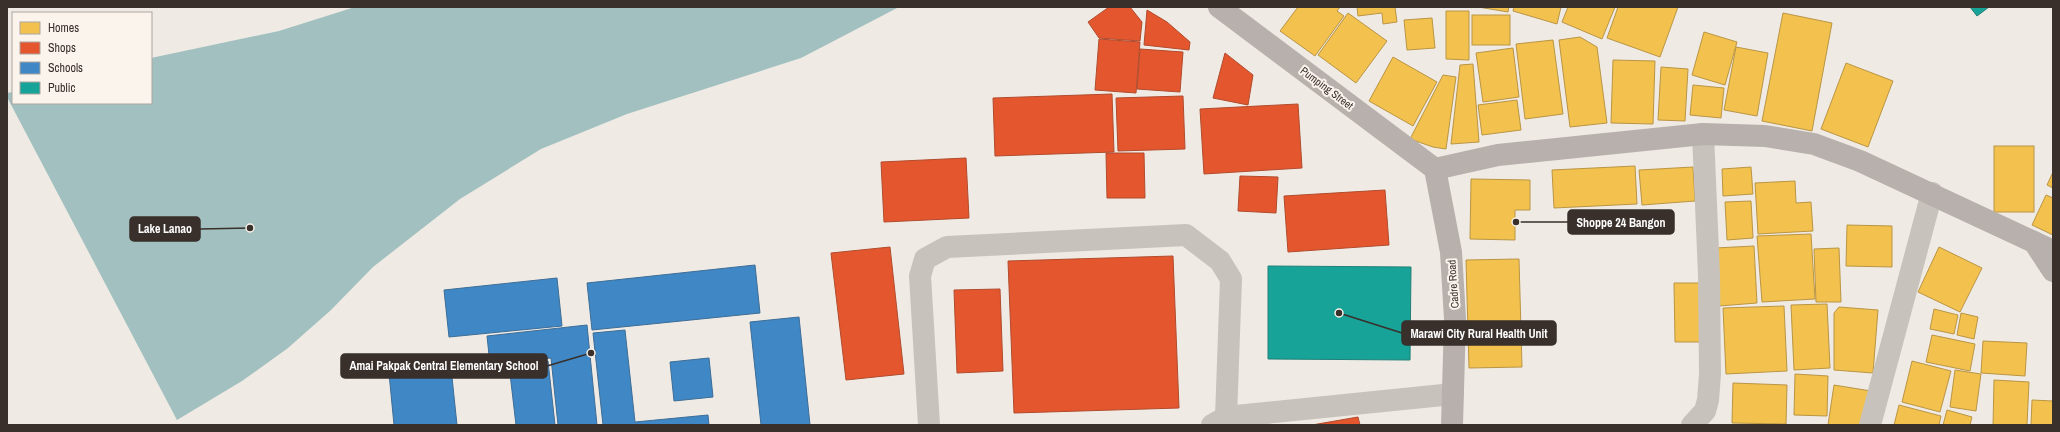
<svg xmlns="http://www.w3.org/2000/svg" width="2060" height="432" viewBox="0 0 2060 432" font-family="'Archivo Narrow',sans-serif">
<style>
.water{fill:#a1c0bf}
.homes{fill:#f2c14e;stroke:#ba9544}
.shops{fill:#e4572e;stroke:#b14b2d}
.schools{fill:#3f88c5;stroke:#3d6d97}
.public{fill:#17a398;stroke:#218077}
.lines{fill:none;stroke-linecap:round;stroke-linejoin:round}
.minor{stroke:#c8c2bd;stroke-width:22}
.major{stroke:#b7b0ac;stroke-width:22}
.labels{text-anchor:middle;stroke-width:4;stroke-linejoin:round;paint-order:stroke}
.street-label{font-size:11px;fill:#392f2b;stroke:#faf4ed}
.leader{fill:none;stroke:#392f2b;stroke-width:1.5}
.callout-dot{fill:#392f2b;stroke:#faf4ed;stroke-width:1.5}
.callout{fill:#392f2b;stroke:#392f2b;stroke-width:1.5}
.callout-label{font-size:12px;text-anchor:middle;font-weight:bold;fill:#fff}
</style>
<rect width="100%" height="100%" fill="#efeae4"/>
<!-- water -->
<path class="water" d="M 355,7 L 899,7 L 801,58 L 627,114 L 541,149 L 460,199 L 373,267 L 331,310 L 288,348 L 242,381 L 177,420 L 7,97 L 7,93 L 13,92 L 13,103 L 151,103 L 151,58 L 279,31 Z"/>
<!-- homes -->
<g class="homes">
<path d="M 1298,7 L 1340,7 L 1337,11 L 1344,16 L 1315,56 L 1280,31 Z"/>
<path d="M 1357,7 L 1395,7 L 1397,22 L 1383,24 L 1382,13 L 1358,16 Z"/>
<path d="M 1478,7 L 1509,7 L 1508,12 Z"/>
<path d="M 1514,7 L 1561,7 L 1557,24 L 1513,11 Z"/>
<path d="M 1568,7 L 1615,7 L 1602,39 L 1562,22 Z"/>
<path d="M 1618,7 L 1678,7 L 1660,57 L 1607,38 Z"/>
<path d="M 1446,11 L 1469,11 L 1469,60 L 1446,59 Z"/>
<path d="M 1348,13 L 1387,41 L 1356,83 L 1318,55 Z"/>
<path d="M 1783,13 L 1832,23 L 1812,131 L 1762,121 Z"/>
<rect x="1472" y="15" width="38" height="30"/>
<path d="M 1432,18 L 1435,48 L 1407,50 L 1404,20 Z"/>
<path d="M 1704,32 L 1737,42 L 1725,85 L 1692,75 Z"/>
<path d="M 1580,37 L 1597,47 L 1607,123 L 1570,127 L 1559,40 Z"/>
<path d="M 1553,40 L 1563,114 L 1525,119 L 1516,44 Z"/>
<path d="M 1736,47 L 1768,53 L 1757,116 L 1724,110 Z"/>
<path d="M 1513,48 L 1519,97 L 1483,102 L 1476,53 Z"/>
<path d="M 1393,57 L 1437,82 L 1413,126 L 1369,101 Z"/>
<path d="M 1613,60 L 1655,61 L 1653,124 L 1611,123 Z"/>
<path d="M 1846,63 L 1893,81 L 1868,147 L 1821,129 Z"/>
<path d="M 1473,64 L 1479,142 L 1451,144 L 1460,65 Z"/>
<path d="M 1661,67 L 1688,69 L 1685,121 L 1658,120 Z"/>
<path d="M 1443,75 L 1456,77 L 1446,149 L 1433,147 L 1410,139 Z"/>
<path d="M 1693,85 L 1724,88 L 1721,118 L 1690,115 Z"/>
<path d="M 1517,100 L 1521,130 L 1482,135 L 1478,105 Z"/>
<rect x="1994" y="146" width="40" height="66"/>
<path d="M 1635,166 L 1637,204 L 1554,208 L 1552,170 Z"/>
<path d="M 1693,167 L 1695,201 L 1642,205 L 1639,170 Z"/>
<path d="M 1751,167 L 1753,194 L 1723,196 L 1722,169 Z"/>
<path d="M 2053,172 L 2053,188 L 2047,185 Z"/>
<path d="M 1471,179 L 1530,180 L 1530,210 L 1515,210 L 1515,240 L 1470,239 Z"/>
<path d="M 1795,181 L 1796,203 L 1811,202 L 1813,231 L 1758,234 L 1755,183 Z"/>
<path d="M 2046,195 L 2053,198 L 2053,235 L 2032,225 Z"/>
<path d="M 1751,201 L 1753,238 L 1727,240 L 1725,202 Z"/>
<path d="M 1847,225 L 1892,226 L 1892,267 L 1846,266 Z"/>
<path d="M 1811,234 L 1815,299 L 1762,302 L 1757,236 Z"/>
<path d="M 1754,246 L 1757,303 L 1719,306 L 1715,248 Z"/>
<path d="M 1939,247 L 1982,268 L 1960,312 L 1918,292 Z"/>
<path d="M 1839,248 L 1841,302 L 1816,302 L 1814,249 Z"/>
<path d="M 1519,259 L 1522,367 L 1469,368 L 1466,260 Z"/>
<path d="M 1674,283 L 1702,283 L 1703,342 L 1675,342 Z"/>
<path d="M 1827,304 L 1830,368 L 1794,370 L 1791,305 Z"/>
<path d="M 1784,306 L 1787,371 L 1726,374 L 1723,308 Z"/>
<path d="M 1839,307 L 1878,310 L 1873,373 L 1834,370 L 1834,313 Z"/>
<path d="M 1934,309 L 1958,315 L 1954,334 L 1930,329 Z"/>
<path d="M 1961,313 L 1978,317 L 1974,339 L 1957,335 Z"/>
<path d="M 1932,335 L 1975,344 L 1970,371 L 1926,362 Z"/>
<path d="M 1983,341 L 2027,343 L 2025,376 L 1981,373 Z"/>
<path d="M 1912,361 L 1951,371 L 1940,412 L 1902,402 Z"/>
<path d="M 1955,370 L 1981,374 L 1976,411 L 1950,407 Z"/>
<path d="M 1795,374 L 1828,376 L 1827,416 L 1794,415 Z"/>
<path d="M 1994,380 L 2029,382 L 2027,425 L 1993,425 Z"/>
<path d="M 1733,383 L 1787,385 L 1786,424 L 1732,423 Z"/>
<path d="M 1834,385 L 1871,391 L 1866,425 L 1828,425 Z"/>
<path d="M 2032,400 L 2053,401 L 2053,425 L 2031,425 Z"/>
<path d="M 1899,405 L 1941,416 L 1939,425 L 1894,425 Z"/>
<path d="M 1947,410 L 1972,417 L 1970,425 L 1943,425 Z"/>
</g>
<!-- shops -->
<g class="shops">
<path d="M 1109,7 L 1130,7 L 1142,22 L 1140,41 L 1099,38 L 1088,22 Z"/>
<path d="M 1147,10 L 1167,22 L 1190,42 L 1189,50 L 1144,45 Z"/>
<path d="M 1099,39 L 1140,42 L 1136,93 L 1095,90 Z"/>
<path d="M 1140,49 L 1183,52 L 1180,92 L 1137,89 Z"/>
<path d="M 1225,53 L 1253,75 L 1248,105 L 1213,98 Z"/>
<path d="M 1112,94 L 1114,152 L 995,156 L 993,98 Z"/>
<path d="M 1183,96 L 1185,149 L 1118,151 L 1116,98 Z"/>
<path d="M 1298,104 L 1302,168 L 1204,174 L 1200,109 Z"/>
<path d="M 1106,153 L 1144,153 L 1145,198 L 1107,198 Z"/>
<path d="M 966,158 L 969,218 L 884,222 L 881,162 Z"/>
<path d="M 1240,176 L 1278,177 L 1276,213 L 1238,211 Z"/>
<path d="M 1385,190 L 1389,245 L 1288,252 L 1284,196 Z"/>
<path d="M 890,247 L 904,374 L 846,380 L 831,253 Z"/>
<path d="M 1173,256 L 1179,408 L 1014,413 L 1008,261 Z"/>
<path d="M 1000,289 L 1003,371 L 957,373 L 954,290 Z"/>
<path d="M 1358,417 L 1360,425 L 1312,425 Z"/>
</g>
<!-- schools -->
<g class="schools">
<path d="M 755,265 L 760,313 L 592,330 L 587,283 Z"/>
<path d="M 557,278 L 562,326 L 449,337 L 444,290 Z"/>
<path d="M 799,317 L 810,425 L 761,425 L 750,322 Z"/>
<path d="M 587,325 L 597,425 L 558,425 L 551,358 L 490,364 L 487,336 Z"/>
<path d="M 625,330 L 635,422 L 708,415 L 709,425 L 603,425 L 593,333 Z"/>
<path d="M 450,358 L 457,425 L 394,425 L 388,363 Z"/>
<path d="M 709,358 L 713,397 L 674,401 L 670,362 Z"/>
<path d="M 548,361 L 555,425 L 516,425 L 509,365 Z"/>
</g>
<!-- public -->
<g class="public">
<path d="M 1970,7 L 1989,7 L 1977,16 Z"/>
<path d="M 1268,266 L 1411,267 L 1410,360 L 1268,359 Z"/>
</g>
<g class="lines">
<!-- minor -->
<g class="minor">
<path d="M 929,425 L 920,276 L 925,259 L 947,247 L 1186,235 L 1220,261 L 1231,279 L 1226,417"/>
<path d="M 1212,425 L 1226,417 L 1453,394"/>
<path d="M 1692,425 L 1705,411 L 1708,400 L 1710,374 L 1709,275 L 1703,134"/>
<path d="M 1870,425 L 1932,193"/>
</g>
<!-- major -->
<g class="major">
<path d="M 1219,7 L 1435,169"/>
<path d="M 1435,169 L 1498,155 L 1703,134 L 1765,136 L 1814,144 L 1860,161 L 2053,251"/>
<path d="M 1435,169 L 1451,252 L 1455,319 L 1452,425"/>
<path d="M 2034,242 L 2053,271"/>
</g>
</g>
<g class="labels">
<!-- street labels -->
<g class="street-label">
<text transform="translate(1327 88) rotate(37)" y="4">Pumping Street</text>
<text transform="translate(1453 284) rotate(-94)" y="4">Cadre Road</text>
</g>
</g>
<!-- callouts -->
<path class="leader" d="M1516 222L1568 222M250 228L200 229M1339 313L1402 333M591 353L547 366"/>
<g class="callout-dot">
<circle cx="1516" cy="222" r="4"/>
<circle cx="250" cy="228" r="4"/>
<circle cx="1339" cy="313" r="4"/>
<circle cx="591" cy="353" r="4"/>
</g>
<g class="callout">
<rect x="1568" y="210" width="106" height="24" rx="4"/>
<rect x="130" y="217" width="70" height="24" rx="4"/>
<rect x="1402" y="321" width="154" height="24" rx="4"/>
<rect x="341" y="354" width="206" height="24" rx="4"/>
</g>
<g class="callout-label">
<text x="1621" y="227">Shoppe 24 Bangon</text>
<text x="165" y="233">Lake Lanao</text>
<text x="1479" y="338">Marawi City Rural Health Unit</text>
<text x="444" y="370">Amai Pakpak Central Elementary School</text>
</g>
<!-- border -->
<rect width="2060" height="432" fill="none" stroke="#392f2b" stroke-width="16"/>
<!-- legend -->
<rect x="12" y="12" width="140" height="92" fill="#faf4ed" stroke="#ada59f"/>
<rect x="20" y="22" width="20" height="12" fill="#f2c14e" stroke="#ada59f"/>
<text x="48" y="32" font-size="12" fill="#392f2b">Homes</text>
<rect x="20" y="42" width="20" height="12" fill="#e4572e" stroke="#ada59f"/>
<text x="48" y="52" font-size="12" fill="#392f2b">Shops</text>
<rect x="20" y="62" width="20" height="12" fill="#3f88c5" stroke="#ada59f"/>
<text x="48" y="72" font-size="12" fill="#392f2b">Schools</text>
<rect x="20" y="82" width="20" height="12" fill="#17a398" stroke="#ada59f"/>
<text x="48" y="92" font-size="12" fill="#392f2b">Public</text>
</svg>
